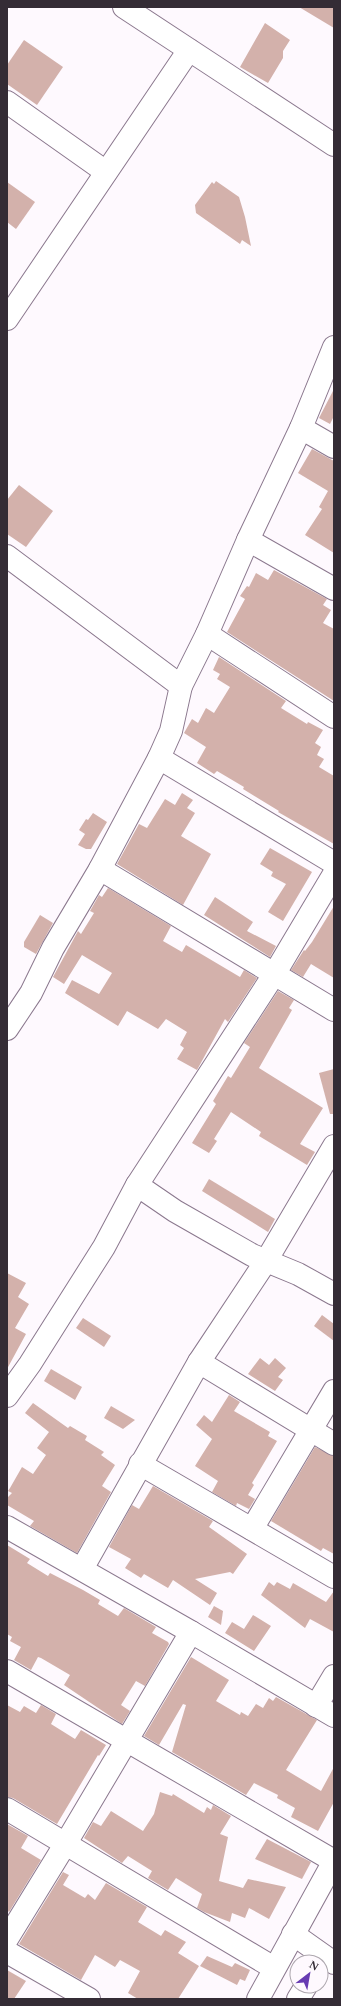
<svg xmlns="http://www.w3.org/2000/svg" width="341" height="2006" viewBox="0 0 341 2006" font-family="Spectral,serif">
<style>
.building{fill:#d3b1ab}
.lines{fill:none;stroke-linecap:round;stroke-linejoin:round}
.minor-casing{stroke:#8b788e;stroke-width:24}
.minor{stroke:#fff;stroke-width:22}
</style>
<rect width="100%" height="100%" fill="#fef9fe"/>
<!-- building -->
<g class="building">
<path d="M 299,7 L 334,7 L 334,28 Z"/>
<path d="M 265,23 L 290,40 L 283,51 L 283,58 L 268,83 L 240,67 Z"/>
<path d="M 24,40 L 63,67 L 37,105 L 7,84 L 7,65 Z"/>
<path d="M 216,181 L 239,197 L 245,217 L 251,246 L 242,240 L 240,244 L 196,213 L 195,205 L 212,182 L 214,184 Z"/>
<path d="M 7,182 L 35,202 L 16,229 L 7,222 Z"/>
<path d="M 334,389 L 334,416 L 330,424 L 319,418 Z"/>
<path d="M 312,449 L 334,461 L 334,553 L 305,535 L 322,509 L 319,507 L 328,491 L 298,473 Z"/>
<path d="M 19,485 L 53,511 L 26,547 L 7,534 L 7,500 Z"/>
<path d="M 274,570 L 327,599 L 323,605 L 331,610 L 323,623 L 334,629 L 334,701 L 227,632 L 245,599 L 240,596 L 247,586 L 249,587 L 256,573 L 268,580 Z"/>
<path d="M 219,657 L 286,701 L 281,708 L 307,724 L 308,722 L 323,730 L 315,743 L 321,747 L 317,755 L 324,759 L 319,767 L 334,776 L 334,844 L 278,812 L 279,811 L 243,789 L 244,787 L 217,771 L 214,774 L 197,763 L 206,747 L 184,733 L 192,719 L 198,723 L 206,708 L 214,713 L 230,687 L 217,679 L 220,674 L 213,670 Z"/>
<path d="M 182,793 L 193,800 L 187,808 L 195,813 L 181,836 L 211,854 L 183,905 L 117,864 L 139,824 L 147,828 L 165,799 L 175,805 Z"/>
<path d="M 93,813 L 107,822 L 91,849 L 86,849 L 78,845 L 85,834 L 79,830 L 86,819 L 88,820 Z"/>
<path d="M 270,848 L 312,872 L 283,921 L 268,912 L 286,884 L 271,876 L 273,872 L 260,864 Z"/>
<path d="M 108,888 L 171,926 L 163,941 L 182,952 L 186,945 L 240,977 L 244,970 L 257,978 L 228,1022 L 225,1019 L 197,1070 L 177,1059 L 184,1048 L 180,1045 L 187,1032 L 166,1019 L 158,1029 L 127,1011 L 118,1026 L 65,993 L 72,980 L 99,994 L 112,973 L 82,955 L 64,984 L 53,977 L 78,931 L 81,934 L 94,913 L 90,911 L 99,895 L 102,897 Z"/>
<path d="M 215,897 L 253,922 L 247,931 L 276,946 L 270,957 L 204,915 Z"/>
<path d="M 334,906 L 334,978 L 311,964 L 303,977 L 291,970 L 304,950 L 305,951 L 312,942 Z"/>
<path d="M 40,915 L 53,923 L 36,954 L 24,947 L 24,942 Z"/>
<path d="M 278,991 L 294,1000 L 289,1008 L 292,1010 L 259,1068 L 323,1108 L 300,1144 L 315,1152 L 307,1165 L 259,1136 L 261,1132 L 231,1112 L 214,1139 L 217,1141 L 209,1153 L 192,1143 L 216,1104 L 213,1101 L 228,1076 L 231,1078 L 250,1047 L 244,1043 Z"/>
<path d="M 334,1069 L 334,1114 L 330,1114 L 319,1073 Z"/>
<path d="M 209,1179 L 275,1219 L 268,1232 L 202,1191 Z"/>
<path d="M 7,1273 L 26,1283 L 18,1297 L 29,1304 L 15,1328 L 26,1334 L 7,1369 Z"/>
<path d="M 322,1315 L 334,1324 L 334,1341 L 314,1326 Z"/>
<path d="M 83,1318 L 111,1336 L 104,1347 L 76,1328 Z"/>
<path d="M 260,1358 L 269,1365 L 275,1358 L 286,1368 L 278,1377 L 283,1380 L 275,1391 L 248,1374 Z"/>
<path d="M 51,1369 L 82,1387 L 75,1400 L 44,1381 Z"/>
<path d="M 229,1395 L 240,1402 L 234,1411 L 270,1432 L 268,1436 L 277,1441 L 252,1483 L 254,1485 L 248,1495 L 255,1499 L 249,1509 L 237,1503 L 236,1506 L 212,1492 L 218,1481 L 195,1466 L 212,1439 L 196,1425 L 204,1415 L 212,1422 Z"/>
<path d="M 33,1403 L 68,1428 L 70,1426 L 87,1436 L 85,1440 L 104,1452 L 101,1455 L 115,1465 L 102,1486 L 111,1492 L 77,1553 L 30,1526 L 34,1521 L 7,1505 L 7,1498 L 12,1493 L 8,1491 L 10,1488 L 22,1467 L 33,1474 L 46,1455 L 37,1448 L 49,1432 L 25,1413 Z"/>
<path d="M 111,1406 L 135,1420 L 123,1429 L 104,1418 Z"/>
<path d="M 315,1447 L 334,1456 L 334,1554 L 323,1548 L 321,1551 L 271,1521 Z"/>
<path d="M 153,1486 L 213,1521 L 209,1527 L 247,1554 L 233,1574 L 230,1572 L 195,1579 L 217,1593 L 210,1605 L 173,1580 L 168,1588 L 144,1574 L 141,1578 L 125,1568 L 131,1559 L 109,1547 L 132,1505 L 139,1509 Z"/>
<path d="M 7,1545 L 30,1559 L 27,1563 L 48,1576 L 50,1573 L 83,1590 L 100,1600 L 98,1604 L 118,1616 L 124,1608 L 156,1627 L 152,1633 L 168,1642 L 169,1644 L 145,1686 L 136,1681 L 121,1705 L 130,1711 L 122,1724 L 64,1685 L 70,1675 L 41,1658 L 38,1657 L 31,1670 L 14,1660 L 21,1647 L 10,1641 L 12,1637 L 7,1634 Z"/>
<path d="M 269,1582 L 274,1586 L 277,1582 L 290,1589 L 293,1583 L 326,1602 L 334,1591 L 334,1632 L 310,1619 L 305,1628 L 261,1595 Z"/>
<path d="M 214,1606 L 223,1611 L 221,1625 L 208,1617 Z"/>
<path d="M 253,1615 L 271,1626 L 254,1651 L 225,1633 L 232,1622 L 244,1629 Z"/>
<path d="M 191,1657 L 229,1680 L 216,1701 L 240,1715 L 241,1712 L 248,1716 L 256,1704 L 263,1708 L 269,1698 L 273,1701 L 276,1697 L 317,1720 L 286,1770 L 321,1791 L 334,1767 L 334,1802 L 318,1831 L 291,1817 L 295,1808 L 277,1798 L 278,1795 L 254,1783 L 246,1795 L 172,1752 L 186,1705 L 183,1704 L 159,1745 L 144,1736 Z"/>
<path d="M 7,1705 L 20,1712 L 24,1706 L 36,1713 L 41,1705 L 56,1714 L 51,1724 L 75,1739 L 81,1730 L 106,1745 L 99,1756 L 98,1755 L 57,1824 L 13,1798 L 7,1797 Z"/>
<path d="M 160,1792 L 172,1796 L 173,1794 L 204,1813 L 207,1807 L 211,1810 L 213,1805 L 231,1816 L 220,1834 L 228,1837 L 219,1881 L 243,1888 L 248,1879 L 286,1887 L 269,1919 L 249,1908 L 245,1918 L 232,1913 L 230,1922 L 204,1912 L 197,1908 L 202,1894 L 176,1878 L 168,1890 L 148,1878 L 152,1871 L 128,1856 L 122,1863 L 84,1838 L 93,1822 L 101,1826 L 111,1811 L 143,1831 L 154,1814 Z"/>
<path d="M 7,1824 L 28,1836 L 21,1848 L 41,1860 L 9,1912 L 7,1910 Z"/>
<path d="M 267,1839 L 311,1862 L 302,1879 L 255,1859 Z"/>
<path d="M 63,1872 L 69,1875 L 63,1885 L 85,1898 L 88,1894 L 95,1900 L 106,1883 L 147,1907 L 138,1922 L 161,1936 L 165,1930 L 186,1942 L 178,1953 L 199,1966 L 178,1999 L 138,1999 L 128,1993 L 140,1971 L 120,1960 L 115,1967 L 95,1955 L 81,1980 L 19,1944 Z"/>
<path d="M 207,1956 L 232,1967 L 235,1963 L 250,1970 L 245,1981 L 240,1979 L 237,1985 L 200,1966 Z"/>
<path d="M 7,1970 L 26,1981 L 14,1999 L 7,1999 Z"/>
</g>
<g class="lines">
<defs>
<g id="minor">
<path d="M 124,7 L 334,145"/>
<path d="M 7,102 L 106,172"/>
<path d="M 7,319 L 189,50"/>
<path d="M 301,428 L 334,447"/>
<path d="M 248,540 L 334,589"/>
<path d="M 7,556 L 181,686"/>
<path d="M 207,634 L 334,717"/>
<path d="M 159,758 L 334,863"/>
<path d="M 100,869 L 334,1010"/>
<path d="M 7,1029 L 31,993 L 53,948 L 100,869 L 159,758 L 171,731 L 181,686 L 207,634 L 248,540 L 301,428 L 334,347"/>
<path d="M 137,1185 L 275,973 L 334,874"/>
<path d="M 199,1362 L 334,1444"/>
<path d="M 7,1396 L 30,1364 L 104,1247 L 137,1185 L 175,1211 L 252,1255 L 298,1274 L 334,1294"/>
<path d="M 140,1464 L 334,1577"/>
<path d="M 7,1527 L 191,1632"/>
<path d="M 252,1529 L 334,1391"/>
<path d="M 82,1569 L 199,1362 L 266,1261 L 334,1146"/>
<path d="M 7,1671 L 334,1861 L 258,1999"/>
<path d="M 316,1706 L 334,1676"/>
<path d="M 7,1809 L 274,1968"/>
<path d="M 293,1934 L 334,1963"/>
<path d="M 7,1939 L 66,1843 L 191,1632 L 334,1716"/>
<path d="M 7,1952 L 89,1999"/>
<path d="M 298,1999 L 306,1986"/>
</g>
</defs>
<!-- minor casing -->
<use href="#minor" class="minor-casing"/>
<!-- minor -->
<use href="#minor" class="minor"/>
</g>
<!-- border -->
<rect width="341" height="2006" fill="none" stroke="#342c35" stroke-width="16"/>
<!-- north arrow -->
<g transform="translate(309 1974) rotate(31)"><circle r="19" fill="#fef9fe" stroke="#ada7ae"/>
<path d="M0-3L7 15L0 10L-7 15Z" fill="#673bb2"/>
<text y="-6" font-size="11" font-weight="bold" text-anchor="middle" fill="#342c35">N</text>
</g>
</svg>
